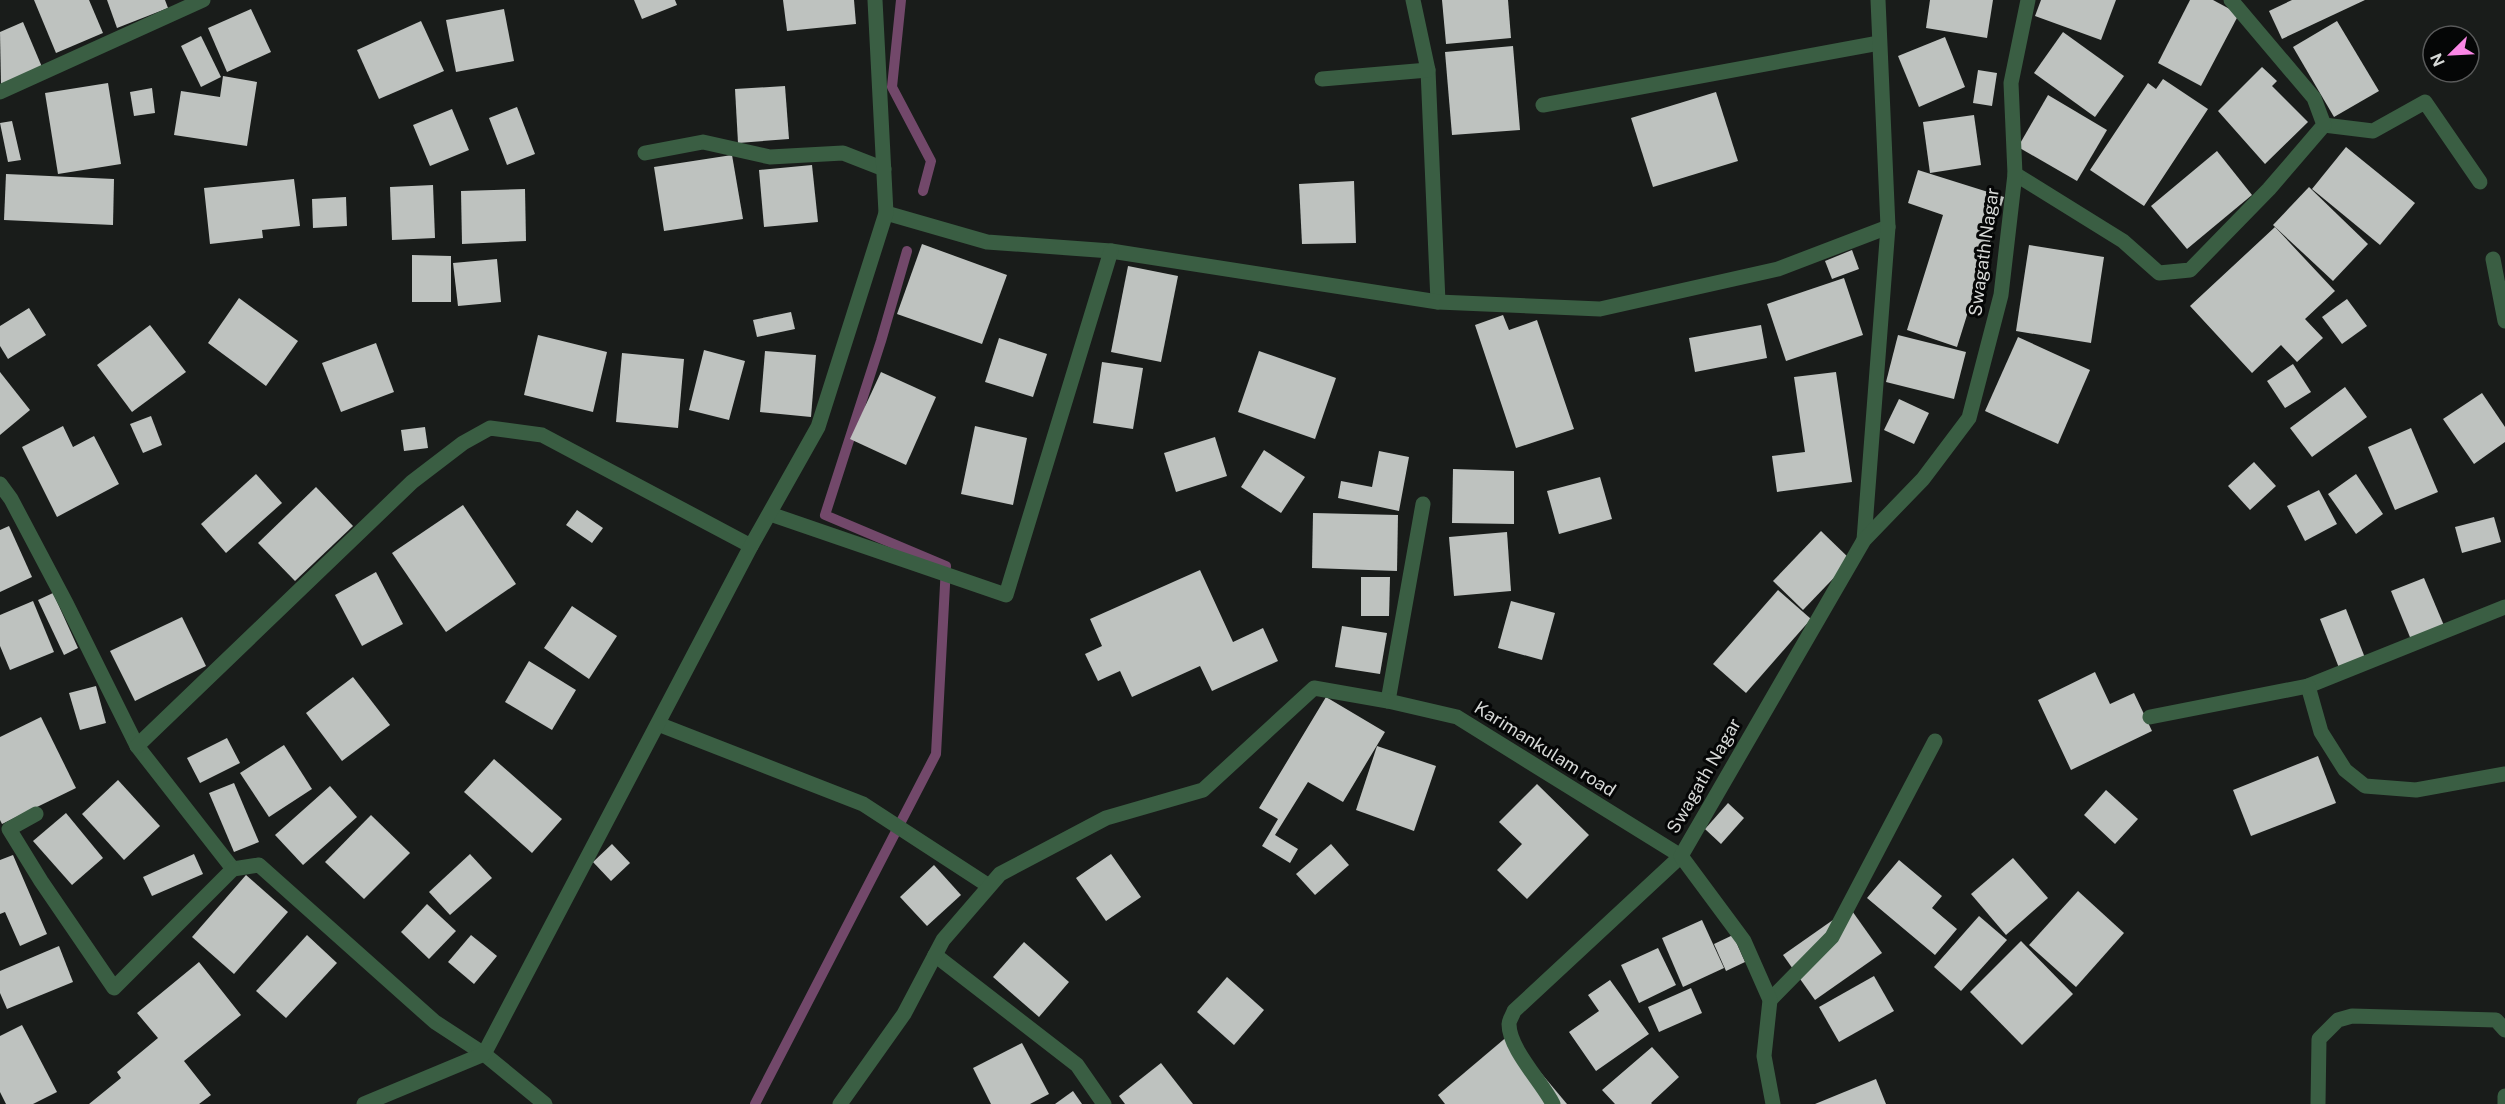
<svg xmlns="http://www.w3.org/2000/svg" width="2505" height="1104" viewBox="0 0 2505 1104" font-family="'Public Sans',sans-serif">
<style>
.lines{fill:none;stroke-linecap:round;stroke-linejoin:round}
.stream{stroke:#72486a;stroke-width:10}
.building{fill:#bec2bf}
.street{stroke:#3a5e43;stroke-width:15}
.labels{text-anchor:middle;stroke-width:6;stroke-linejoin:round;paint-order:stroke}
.street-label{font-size:18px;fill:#d7d9d7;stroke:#050606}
</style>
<rect width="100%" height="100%" fill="#191c1a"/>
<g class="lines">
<!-- stream -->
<g class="stream">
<path d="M 901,0 L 892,87 L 931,161 L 923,191"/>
<path d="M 755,1104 L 936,754 L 946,566 L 825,515 L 881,341 L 907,251"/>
</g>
</g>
<!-- building -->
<g class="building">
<path d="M 34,0 L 89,0 L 103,33 L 56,53 Z"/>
<path d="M 107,0 L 165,0 L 168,8 L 117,28 Z"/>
<path d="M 634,0 L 675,0 L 677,5 L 642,19 Z"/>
<path d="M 783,0 L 854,0 L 856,24 L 787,31 Z"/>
<path d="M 1442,0 L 1508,0 L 1511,38 L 1446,44 Z"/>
<path d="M 1930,0 L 1993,0 L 1987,38 L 1926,28 Z"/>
<path d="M 2041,0 L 2116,0 L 2101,40 L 2035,16 Z"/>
<path d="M 2190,0 L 2213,0 L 2239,14 L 2201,86 L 2158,63 Z"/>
<path d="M 2292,0 L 2365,0 L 2282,39 L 2269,11 Z"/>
<path d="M 251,9 L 271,52 L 227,72 L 208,28 Z"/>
<path d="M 504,9 L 514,61 L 456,72 L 446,20 Z"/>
<path d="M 421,21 L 444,71 L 379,99 L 357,50 Z"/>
<path d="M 2337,21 L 2379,91 L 2334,117 L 2293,47 Z"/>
<path d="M 23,22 L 42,67 L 1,84 L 0,32 Z"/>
<path d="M 2063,32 L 2124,76 L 2095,117 L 2034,73 Z"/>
<path d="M 201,36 L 221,77 L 201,87 L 181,46 Z"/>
<path d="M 1945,37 L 1965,87 L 1919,107 L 1898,56 Z"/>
<path d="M 1513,46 L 1520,130 L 1452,135 L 1445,52 Z"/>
<path d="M 2262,67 L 2277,81 L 2272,86 L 2308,122 L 2265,164 L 2218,111 Z"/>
<path d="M 1978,70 L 1997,73 L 1992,106 L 1973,103 Z"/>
<path d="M 223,76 L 257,82 L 247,146 L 174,135 L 181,91 L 220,97 Z"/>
<path d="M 2163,79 L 2208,109 L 2144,206 L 2090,170 L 2148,83 L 2156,89 Z"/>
<path d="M 108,83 L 121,164 L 58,174 L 45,93 Z"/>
<path d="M 785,86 L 789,139 L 738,143 L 735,89 Z"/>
<path d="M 152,88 L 155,113 L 134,116 L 130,92 Z"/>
<path d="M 1716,92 L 1738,161 L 1653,187 L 1631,118 Z"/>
<path d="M 2048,95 L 2107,130 L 2077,181 L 2018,147 Z"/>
<path d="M 517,107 L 535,154 L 507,165 L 489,118 Z"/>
<path d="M 452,109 L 469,150 L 430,166 L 413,125 Z"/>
<path d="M 1974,115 L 1981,165 L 1930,173 L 1923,122 Z"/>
<path d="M 12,121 L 21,160 L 8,162 L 0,123 Z"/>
<path d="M 2346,147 L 2415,203 L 2380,245 L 2312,189 Z"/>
<path d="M 2217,151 L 2252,195 L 2187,249 L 2151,206 Z"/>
<path d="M 732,155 L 743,219 L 664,231 L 654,167 Z"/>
<path d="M 812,165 L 818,222 L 764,227 L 759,170 Z"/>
<path d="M 1918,170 L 2004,197 L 1957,347 L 1907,330 L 1943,215 L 1908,203 Z"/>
<path d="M 6,174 L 114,179 L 113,225 L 4,220 Z"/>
<path d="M 294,179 L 300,226 L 262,230 L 263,238 L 210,244 L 204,188 Z"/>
<path d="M 1354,181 L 1356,243 L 1302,244 L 1299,184 Z"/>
<path d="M 433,185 L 435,238 L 392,240 L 390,187 Z"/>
<path d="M 2309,187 L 2368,244 L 2333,281 L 2273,225 Z"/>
<path d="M 525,189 L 526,241 L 462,244 L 461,191 Z"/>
<path d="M 346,197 L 347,226 L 313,228 L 312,199 Z"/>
<path d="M 2275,227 L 2335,291 L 2305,319 L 2323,338 L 2297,362 L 2281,345 L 2252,373 L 2190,306 Z"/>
<path d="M 922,244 L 1007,275 L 982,344 L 897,314 Z"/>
<path d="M 2029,245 L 2104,257 L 2091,343 L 2016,331 Z"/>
<path d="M 1852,250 L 1859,269 L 1832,279 L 1825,261 Z"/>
<path d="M 412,255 L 451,256 L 451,302 L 412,302 Z"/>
<path d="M 497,259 L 501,302 L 458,306 L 453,263 Z"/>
<path d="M 1128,266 L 1178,276 L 1161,362 L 1111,352 Z"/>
<path d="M 1844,278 L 1863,335 L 1786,361 L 1767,304 Z"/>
<path d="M 239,298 L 298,341 L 266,386 L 208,343 Z"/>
<path d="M 2347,299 L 2367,326 L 2342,344 L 2322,317 Z"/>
<path d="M 29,308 L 46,335 L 8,359 L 0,346 L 0,326 Z"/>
<path d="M 791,312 L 795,329 L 757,337 L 753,320 Z"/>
<path d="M 1503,315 L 1509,330 L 1537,320 L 1574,429 L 1516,448 L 1475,325 Z"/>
<path d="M 150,325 L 186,372 L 132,412 L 97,365 Z"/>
<path d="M 1761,325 L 1767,358 L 1695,372 L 1689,338 Z"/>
<path d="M 538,335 L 607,352 L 593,412 L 524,395 Z"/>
<path d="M 1898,335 L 1966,352 L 1954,399 L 1886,382 Z"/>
<path d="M 2018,337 L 2090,370 L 2058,444 L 1985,411 Z"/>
<path d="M 999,338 L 1047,354 L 1033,397 L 985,382 Z"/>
<path d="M 376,343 L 394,392 L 341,412 L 322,363 Z"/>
<path d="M 704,350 L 745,361 L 729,420 L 689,410 Z"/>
<path d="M 765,351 L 816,355 L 811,417 L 760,412 Z"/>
<path d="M 1259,351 L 1336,378 L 1315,439 L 1238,412 Z"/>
<path d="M 622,353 L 684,359 L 678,428 L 616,422 Z"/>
<path d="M 1102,362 L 1143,368 L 1133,429 L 1093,423 Z"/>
<path d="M 2293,364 L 2311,392 L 2285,408 L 2267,381 Z"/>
<path d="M 0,372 L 30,410 L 0,435 Z"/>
<path d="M 881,372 L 936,397 L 906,465 L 850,439 Z"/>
<path d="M 1836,372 L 1852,482 L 1777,492 L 1772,456 L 1805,452 L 1794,377 Z"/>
<path d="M 2345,387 L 2367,417 L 2312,457 L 2290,428 Z"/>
<path d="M 2482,393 L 2505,427 L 2505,442 L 2474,464 L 2443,419 Z"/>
<path d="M 1899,399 L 1929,413 L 1914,444 L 1884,430 Z"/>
<path d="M 151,416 L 162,445 L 143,453 L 130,424 Z"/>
<path d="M 63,426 L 73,447 L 94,436 L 119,484 L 57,517 L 22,447 Z"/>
<path d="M 975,426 L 1027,438 L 1013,505 L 961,494 Z"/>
<path d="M 425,427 L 428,448 L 404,451 L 401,430 Z"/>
<path d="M 2411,428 L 2438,492 L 2395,510 L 2368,447 Z"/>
<path d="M 1215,437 L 1227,476 L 1176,492 L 1164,453 Z"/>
<path d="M 1264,450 L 1305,477 L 1281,513 L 1241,487 Z"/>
<path d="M 1379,451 L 1409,457 L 1399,511 L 1338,498 L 1341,481 L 1372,487 Z"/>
<path d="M 2254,462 L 2276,486 L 2250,510 L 2228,486 Z"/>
<path d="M 1453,469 L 1514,471 L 1514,524 L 1452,523 Z"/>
<path d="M 256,474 L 282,503 L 226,553 L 201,524 Z"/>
<path d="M 2356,474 L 2383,514 L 2356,534 L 2328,494 Z"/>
<path d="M 1600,477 L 1612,519 L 1559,534 L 1547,491 Z"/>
<path d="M 316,487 L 353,526 L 295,581 L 258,543 Z"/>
<path d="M 2319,490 L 2337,524 L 2305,541 L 2287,506 Z"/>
<path d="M 463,505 L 516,584 L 446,632 L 392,553 Z"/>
<path d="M 577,510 L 603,528 L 592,543 L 566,525 Z"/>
<path d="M 1313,513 L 1398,515 L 1397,571 L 1312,568 Z"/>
<path d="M 2494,517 L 2501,542 L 2462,553 L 2455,527 Z"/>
<path d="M 9,526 L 32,577 L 0,592 L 0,530 Z"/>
<path d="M 1821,531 L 1851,560 L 1803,610 L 1773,581 Z"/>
<path d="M 1507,532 L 1511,591 L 1454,596 L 1449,537 Z"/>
<path d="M 1200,570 L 1233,642 L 1263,628 L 1278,661 L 1212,691 L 1200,666 L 1132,697 L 1120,671 L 1098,681 L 1085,654 L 1102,646 L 1090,619 Z"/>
<path d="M 376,572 L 403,624 L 362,646 L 335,595 Z"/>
<path d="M 1361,577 L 1390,577 L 1389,616 L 1361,616 Z"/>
<path d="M 2424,578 L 2445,628 L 2412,642 L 2391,591 Z"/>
<path d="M 1778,590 L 1811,619 L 1746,693 L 1713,664 Z"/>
<path d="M 53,593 L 78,648 L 64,655 L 38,600 Z"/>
<path d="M 33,601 L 54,652 L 10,670 L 0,646 L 0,615 Z"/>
<path d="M 1511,601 L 1555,613 L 1542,660 L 1498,648 Z"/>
<path d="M 572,606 L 617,636 L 589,679 L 544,648 Z"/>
<path d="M 2346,609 L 2367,663 L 2341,673 L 2320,619 Z"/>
<path d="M 182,617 L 206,666 L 135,701 L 110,651 Z"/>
<path d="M 1342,626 L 1387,633 L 1380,674 L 1335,667 Z"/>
<path d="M 529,661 L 576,690 L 552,730 L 505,702 Z"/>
<path d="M 2095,672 L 2110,704 L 2134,693 L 2152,731 L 2071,770 L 2038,700 Z"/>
<path d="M 353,677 L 390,725 L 342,761 L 306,713 Z"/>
<path d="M 96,686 L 106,723 L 80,730 L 69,693 Z"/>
<path d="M 1326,697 L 1385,732 L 1343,802 L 1308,782 L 1275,835 L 1298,849 L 1290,863 L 1262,846 L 1278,819 L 1259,808 Z"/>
<path d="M 41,717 L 76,788 L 2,824 L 0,820 L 0,737 Z"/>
<path d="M 227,738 L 240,763 L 200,783 L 187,758 Z"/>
<path d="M 284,745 L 312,789 L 269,817 L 240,773 Z"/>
<path d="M 1377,746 L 1436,766 L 1414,831 L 1356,810 Z"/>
<path d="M 2318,756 L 2336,803 L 2251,836 L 2233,790 Z"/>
<path d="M 494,759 L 562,819 L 532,853 L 464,792 Z"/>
<path d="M 118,780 L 160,826 L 124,860 L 82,814 Z"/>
<path d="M 234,783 L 259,842 L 234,852 L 209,793 Z"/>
<path d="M 1537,784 L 1589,835 L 1527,899 L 1497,870 L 1522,844 L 1499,822 Z"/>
<path d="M 330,786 L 357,817 L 303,865 L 275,835 Z"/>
<path d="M 2106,790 L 2138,819 L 2115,844 L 2084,815 Z"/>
<path d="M 1728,803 L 1744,818 L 1721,844 L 1705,829 Z"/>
<path d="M 66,813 L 103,858 L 72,885 L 33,841 Z"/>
<path d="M 371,815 L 410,853 L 364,899 L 325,862 Z"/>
<path d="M 612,844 L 630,863 L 611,881 L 593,862 Z"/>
<path d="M 1331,844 L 1349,865 L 1315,895 L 1296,874 Z"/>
<path d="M 194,854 L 203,874 L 152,896 L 143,877 Z"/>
<path d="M 470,854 L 492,878 L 450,915 L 429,892 Z"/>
<path d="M 1111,854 L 1141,897 L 1106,921 L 1076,878 Z"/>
<path d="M 13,855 L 47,934 L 20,946 L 5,912 L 0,914 L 0,860 Z"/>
<path d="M 2013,858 L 2048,898 L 2006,935 L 1971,894 Z"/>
<path d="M 1899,860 L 1942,896 L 1932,908 L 1957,929 L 1935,955 L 1867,898 Z"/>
<path d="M 934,865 L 961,895 L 927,926 L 900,897 Z"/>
<path d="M 246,875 L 288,912 L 234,974 L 192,937 Z"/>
<path d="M 2078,891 L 2124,933 L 2076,987 L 2029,945 Z"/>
<path d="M 427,904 L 456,931 L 429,959 L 401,932 Z"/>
<path d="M 1850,908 L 1882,953 L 1815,1000 L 1783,955 Z"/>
<path d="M 1979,916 L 2007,940 L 1961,991 L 1934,967 Z"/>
<path d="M 1702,920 L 1724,968 L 1683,987 L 1662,938 Z"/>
<path d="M 307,935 L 337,963 L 286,1018 L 256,991 Z"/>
<path d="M 471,935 L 497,956 L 474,984 L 448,962 Z"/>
<path d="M 1733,935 L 1745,962 L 1726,971 L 1714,944 Z"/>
<path d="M 2021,941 L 2073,994 L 2022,1045 L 1970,992 Z"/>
<path d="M 1024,942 L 1069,982 L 1039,1017 L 993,977 Z"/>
<path d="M 59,946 L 73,982 L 7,1009 L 0,993 L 0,971 Z"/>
<path d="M 1658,948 L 1676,985 L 1639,1003 L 1621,965 Z"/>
<path d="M 199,962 L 241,1015 L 184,1061 L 211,1095 L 199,1104 L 89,1104 L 121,1078 L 117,1072 L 158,1038 L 137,1013 Z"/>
<path d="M 1874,976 L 1894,1011 L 1839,1042 L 1819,1007 Z"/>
<path d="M 1227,977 L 1264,1010 L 1234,1045 L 1197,1012 Z"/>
<path d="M 1610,980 L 1649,1034 L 1596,1071 L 1569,1032 L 1599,1011 L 1588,995 Z"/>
<path d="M 1691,988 L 1702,1013 L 1659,1032 L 1648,1007 Z"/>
<path d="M 22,1025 L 57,1092 L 33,1104 L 6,1104 L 0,1092 L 0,1036 Z"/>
<path d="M 1509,1035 L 1567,1104 L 1445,1104 L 1438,1095 Z"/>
<path d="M 1022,1043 L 1049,1094 L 1030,1104 L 991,1104 L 973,1068 Z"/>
<path d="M 1652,1047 L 1679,1077 L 1651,1103 L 1652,1104 L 1615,1104 L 1602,1090 Z"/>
<path d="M 1161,1063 L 1193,1104 L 1125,1104 L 1119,1096 Z"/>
<path d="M 1876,1079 L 1886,1104 L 1815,1104 Z"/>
<path d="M 1073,1091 L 1082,1104 L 1055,1104 Z"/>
</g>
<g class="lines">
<!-- street -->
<g class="street">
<path d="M 1428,70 L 1438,302"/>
<path d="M 1322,79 L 1428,70 L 1413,0"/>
<path d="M 0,92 L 203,0"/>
<path d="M 1543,105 L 1879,43"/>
<path d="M 2324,125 L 2373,131 L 2425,102 L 2480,182"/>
<path d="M 645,153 L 703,142 L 770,157 L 843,153 L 884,169"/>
<path d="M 2015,174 L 2123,241 L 2159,273 L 2190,270 L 2269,189 L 2324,125 L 2314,98 L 2231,0"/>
<path d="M 886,213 L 987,242 L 1111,251 L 1438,302 L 1600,309 L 1778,269 L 1888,227"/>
<path d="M 2493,259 L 2505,321"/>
<path d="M 0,484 L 11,499 L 67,605 L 137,746 L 233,869 L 259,865 L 435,1022 L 484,1054 L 545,1104"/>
<path d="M 770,514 L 1006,595 L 1111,251"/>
<path d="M 1864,540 L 1888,227 L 1878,0"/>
<path d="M 2308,686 L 2505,607"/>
<path d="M 1388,701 L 1423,504"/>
<path d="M 2150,717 L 2308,686 L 2321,732 L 2345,770 L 2365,786 L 2416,790 L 2505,774"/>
<path d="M 658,724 L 863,804 L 989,886"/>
<path d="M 137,746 L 412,482 L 463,443 L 490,428 L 542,435 L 751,546"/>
<path d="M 36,814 L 9,829 L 41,881 L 114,988 L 233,869"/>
<path d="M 935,955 L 1077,1065 L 1104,1104"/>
<path d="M 1770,1000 L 1832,937 L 1935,741"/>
<path d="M 364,1104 L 484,1054 L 751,546 L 818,427 L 886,213 L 875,0"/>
<path d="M 840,1104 L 904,1014 L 943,940 L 1000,874 L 1106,818 L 1203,790 L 1314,688 L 1388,701 L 1457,717 L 1681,856 L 1514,1011 C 1513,1015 1509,1020 1509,1024 C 1509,1049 1542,1082 1553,1104"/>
<path d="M 1773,1104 L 1764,1056 L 1770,1000 L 1744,941 L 1681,856 L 1864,540 L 1923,479 L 1969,418 L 2001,295 L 2015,174 L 2011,83 L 2028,0"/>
<path d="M 2318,1104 L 2319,1039 L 2338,1020 L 2352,1016 L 2496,1020 L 2505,1030"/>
<path d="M 2505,1104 L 2505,1096"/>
</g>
</g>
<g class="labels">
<!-- street labels -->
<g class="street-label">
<text transform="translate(1984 252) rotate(-82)" y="6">Swagath Nagar</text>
<text transform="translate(1545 749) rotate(32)" y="6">Karimankulam road</text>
<text transform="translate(1704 776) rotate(-60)" y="6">Swagath Nagar</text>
</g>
</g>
<!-- north arrow -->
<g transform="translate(2451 54) rotate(246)"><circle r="28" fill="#050606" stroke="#595a5a" stroke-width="1.5"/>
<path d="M0-4.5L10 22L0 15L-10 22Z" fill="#fb87e6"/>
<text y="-9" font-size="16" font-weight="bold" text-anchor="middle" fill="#d7d9d7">N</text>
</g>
</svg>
